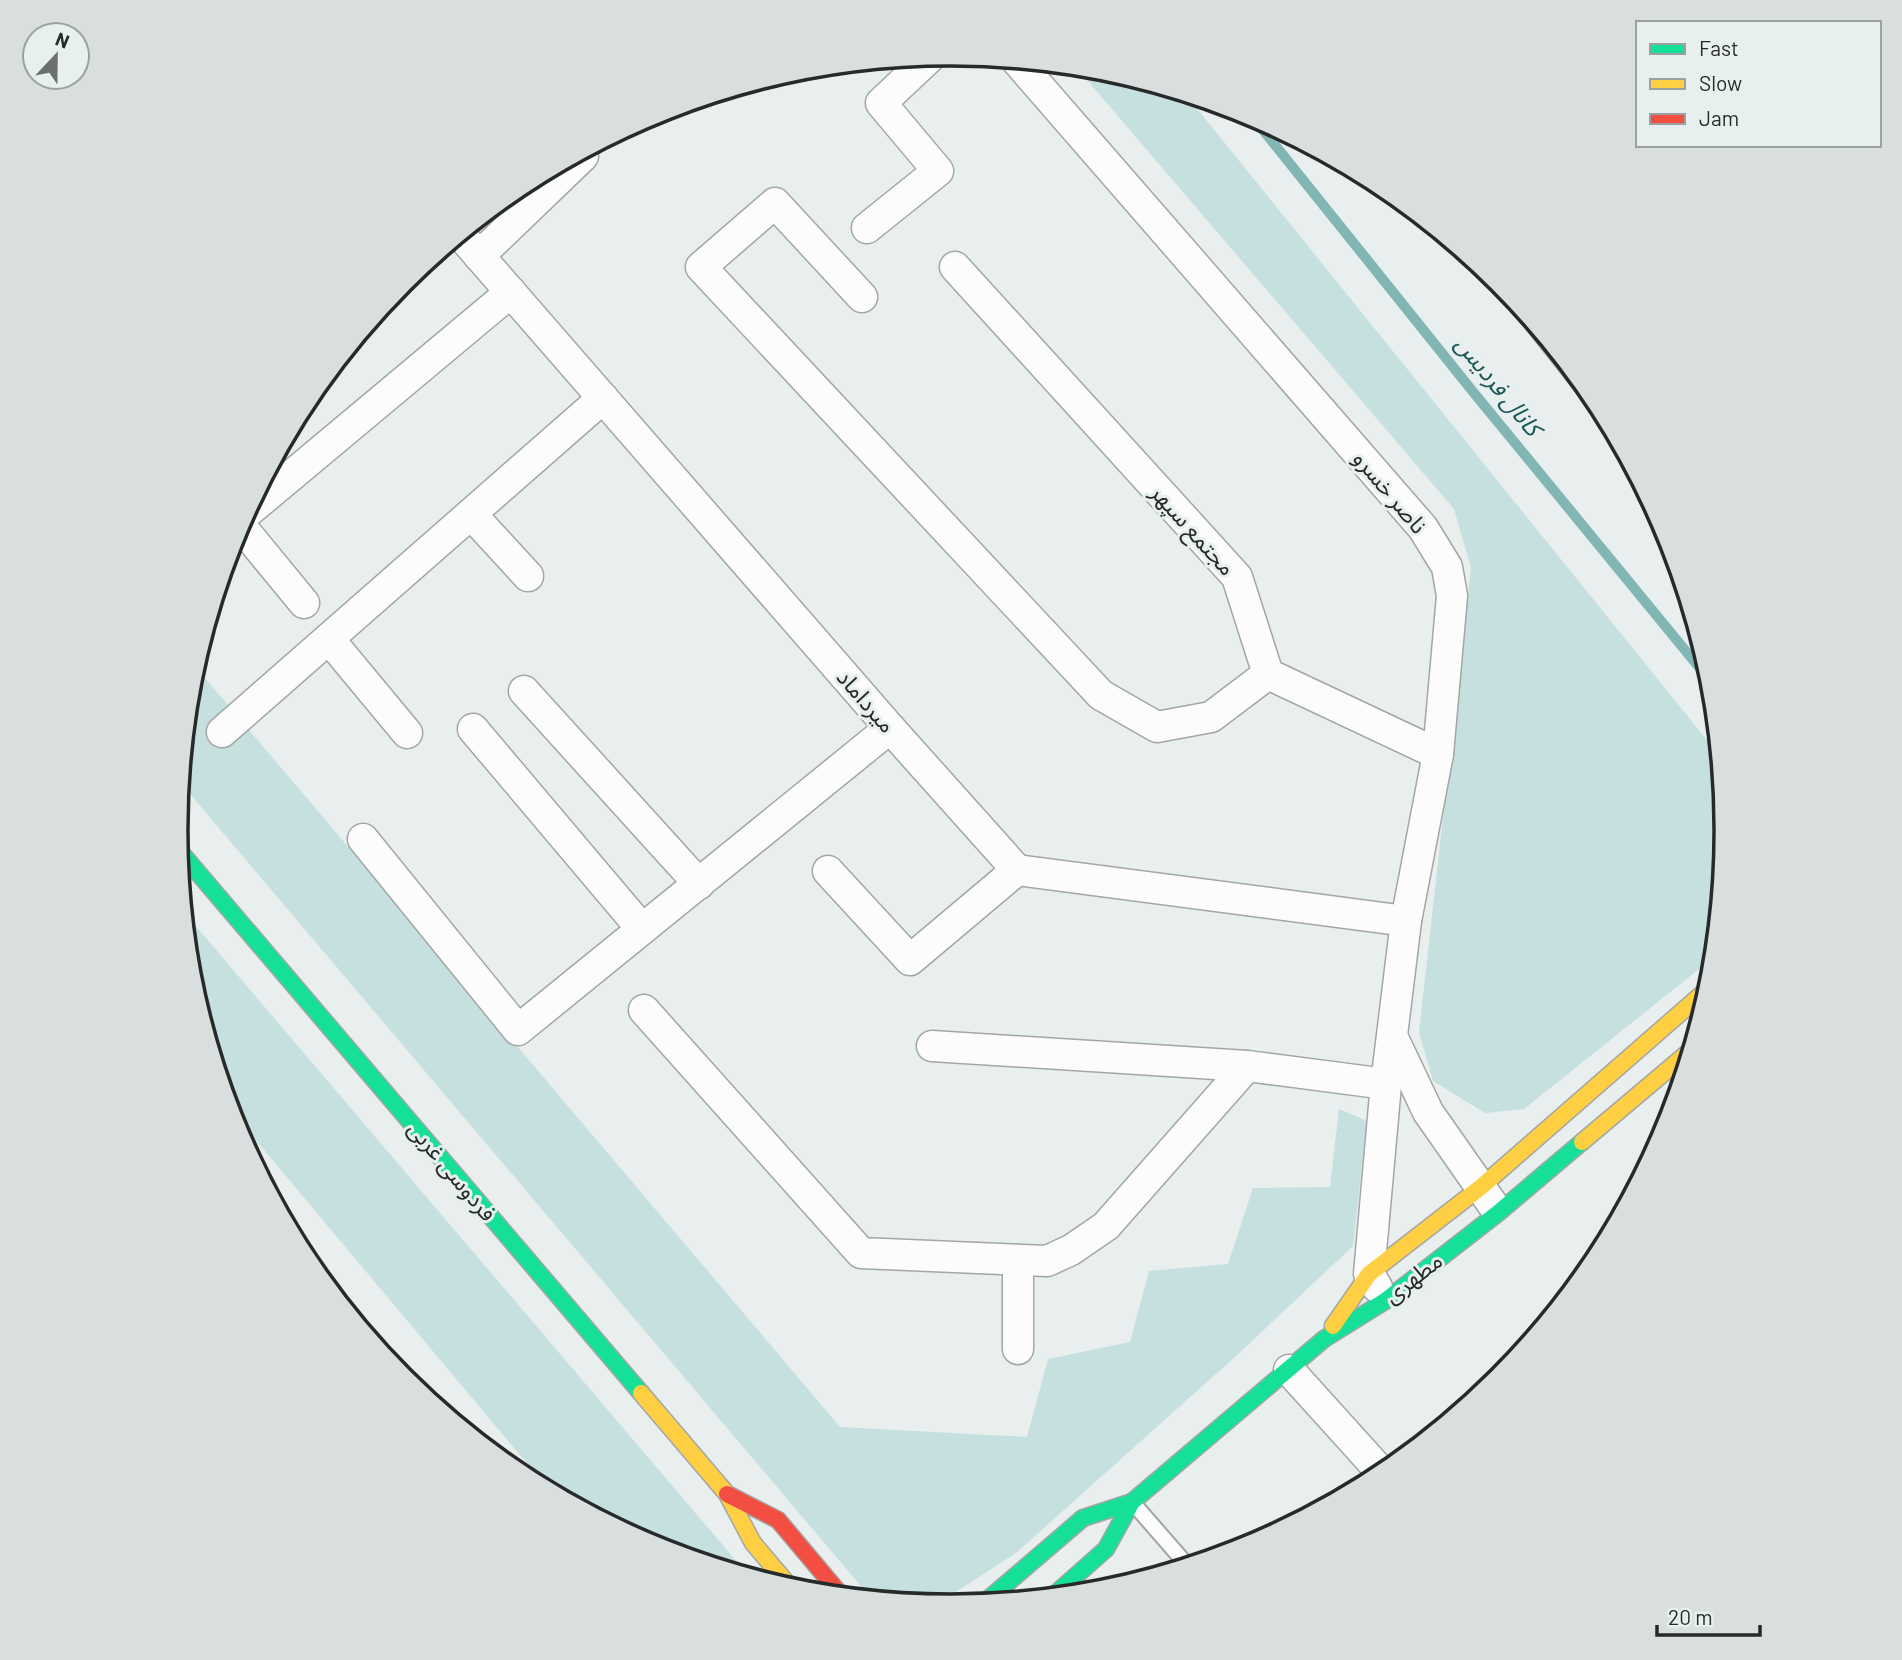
<svg xmlns="http://www.w3.org/2000/svg" width="1902" height="1660" viewBox="0 0 1902 1660" font-family="Barlow,'Noto Sans Arabic',sans-serif">
<style>
.green{fill:#c6e0df}
.lines{fill:none;stroke-linecap:round;stroke-linejoin:round}
.stream{stroke:#82b6b4;stroke-width:10}
.lane-casing{stroke:#a3a6a6;stroke-width:18}
.street-casing{stroke:#a3a6a6;stroke-width:33}
.fast-casing{stroke:#a3a6a6;stroke-width:19}
.slow-casing{stroke:#a3a6a6;stroke-width:19}
.jam-casing{stroke:#a3a6a6;stroke-width:19}
.lane{stroke:#fcfcfc;stroke-width:14}
.street{stroke:#fcfcfc;stroke-width:30}
.fast{stroke:#16e098;stroke-width:16}
.slow{stroke:#ffcf43;stroke-width:16}
.jam{stroke:#f24e42;stroke-width:16}
.labels{text-anchor:middle;stroke-width:6;stroke-linejoin:round;paint-order:stroke}
.street-label{font-size:23px;fill:#272a2a;stroke:#e8efef}
.water-label{font-size:24px;font-style:italic;fill:#1a5856;stroke:#e8efef}
.rim{fill:none;stroke:#272a2a;stroke-width:3.5}
</style>
<rect width="100%" height="100%" fill="#e9eeee"/>
<!-- green -->
<g class="green">
<path d="M 1076,67 L 1103,69 L 1186,95 L 1719,755 L 1727,830 L 1714,957 L 1524,1109 L 1485,1113 L 1433,1081 L 1419,1032 L 1471,568 L 1454,509 Z"/>
<path d="M 194,665 L 840,1427 L 1027,1437 L 1048,1359 L 1130,1342 L 1149,1271 L 1228,1264 L 1253,1188 L 1330,1187 L 1339,1109 L 1367,1121 L 1353,1246 L 1236,1356 L 1016,1553 L 937,1604 L 871,1598 L 180,782 L 190,678 Z"/>
<path d="M 183,911 L 749,1576 L 654,1547 L 551,1492 L 228,1107 L 190,981 Z"/>
</g>
<g class="lines">
<!-- stream -->
<path class="stream" d="M 1251,115 L 1474,393 L 1712,683"/>
<defs>
<path id="lane" d="M 1133,1503 L 1187,1565"/>
<g id="street">
<path d="M 1017,61 L 1423,528 L 1447,567 L 1452,596 L 1438,754 L 1406,921 L 1386,1084 L 1369,1274 L 1377,1287"/>
<path d="M 867,228 L 938,171 L 881,103 L 931,56"/>
<path d="M 460,234 L 890,728 L 1017,870 L 1406,921"/>
<path d="M 479,256 L 583,156 L 580,153"/>
<path d="M 955,267 L 1237,577 L 1268,674 L 1438,754"/>
<path d="M 862,297 L 775,203 L 701,267 L 1101,695 L 1157,727 L 1211,717 L 1268,674"/>
<path d="M 471,514 L 528,576"/>
<path d="M 243,516 L 511,292"/>
<path d="M 239,524 L 304,603"/>
<path d="M 329,639 L 407,733"/>
<path d="M 524,691 L 699,884"/>
<path d="M 473,729 L 642,929"/>
<path d="M 222,732 L 603,398"/>
<path d="M 363,839 L 518,1030 L 890,728"/>
<path d="M 828,871 L 910,960 L 1017,870"/>
<path d="M 644,1010 L 861,1253 L 1047,1261 L 1071,1250 L 1106,1226 L 1247,1066"/>
<path d="M 1393,1038 L 1428,1112 L 1493,1205"/>
<path d="M 932,1046 L 1247,1066 L 1386,1084"/>
<path d="M 1018,1349 L 1018,1260"/>
<path d="M 1289,1370 L 1383,1474"/>
</g>
<g id="fast">
<path d="M 1499,281 L 1605,415"/>
<path d="M 177,848 L 641,1393"/>
<path d="M 1053,1596 L 1106,1549 L 1132,1502 L 1324,1339 L 1385,1301 L 1498,1213 L 1582,1142"/>
<path d="M 985,1602 L 1083,1518 L 1132,1502"/>
</g>
<g id="slow">
<path d="M 1582,1142 L 1691,1050"/>
<path d="M 1333,1326 L 1369,1274 L 1481,1187 L 1710,987"/>
<path d="M 641,1393 L 727,1494 L 753,1543 L 791,1588"/>
</g>
<path id="jam" d="M 727,1494 L 778,1520 L 841,1595"/>
</defs>
<!-- lane casing -->
<use href="#lane" class="lane-casing"/>
<!-- street casing -->
<use href="#street" class="street-casing"/>
<!-- fast casing -->
<use href="#fast" class="fast-casing"/>
<!-- slow casing -->
<use href="#slow" class="slow-casing"/>
<!-- jam casing -->
<use href="#jam" class="jam-casing"/>
<!-- lane -->
<use href="#lane" class="lane"/>
<!-- street -->
<use href="#street" class="street"/>
<!-- fast -->
<use href="#fast" class="fast"/>
<!-- slow -->
<use href="#slow" class="slow"/>
<!-- jam -->
<use href="#jam" class="jam"/>
</g>
<g class="labels">
<!-- street labels -->
<g class="street-label">
<text transform="translate(1390 492) rotate(50)" y="8">ناصر خسرو</text>
<text transform="translate(1193 530) rotate(48)" y="8">مجتمع سپهر</text>
<text transform="translate(866 701) rotate(49)" y="8">میرداماد</text>
<text transform="translate(452 1171) rotate(50)" y="8">فردوسی غربی</text>
<text transform="translate(1413 1278) rotate(-38)" y="8">مطهری</text>
</g>
<!-- water labels -->
<g class="water-label">
<text transform="translate(1498 386) rotate(51)" y="8">کانال فردیس</text>
</g>
</g>
<!-- crop -->
<path d="M0 0H1902V1660H0ZM951 66H951A763 763 0 0 1 1714 829V831A763 763 0 0 1 951 1594H951A763 763 0 0 1 188 831V829A763 763 0 0 1 951 66Z" fill="#d9dfdf" fill-rule="evenodd"/>
<path class="rim" d="M951 66H951A763 763 0 0 1 1714 829V831A763 763 0 0 1 951 1594H951A763 763 0 0 1 188 831V829A763 763 0 0 1 951 66Z"/>
<!-- legend -->
<rect x="1636" y="21" width="245" height="126" fill="#e8efef" stroke="#9ba0a0" stroke-width="2"/>
<rect x="1650" y="44" width="35" height="10" fill="#16e098" stroke="#9ba0a0" stroke-width="2"/>
<text x="1699" y="56" font-size="21" fill="#272a2a">Fast</text>
<rect x="1650" y="79" width="35" height="10" fill="#ffcf43" stroke="#9ba0a0" stroke-width="2"/>
<text x="1699" y="91" font-size="21" fill="#272a2a">Slow</text>
<rect x="1650" y="114" width="35" height="10" fill="#f24e42" stroke="#9ba0a0" stroke-width="2"/>
<text x="1699" y="126" font-size="21" fill="#272a2a">Jam</text>
<!-- north arrow -->
<g transform="translate(56 56) rotate(22)"><circle r="33" fill="#e8efef" stroke="#9ba0a0" stroke-width="2"/>
<path d="M0-5L12 26L0 18L-12 26Z" fill="#6b6f6f"/>
<text y="-10" font-size="19" font-weight="bold" text-anchor="middle" fill="#272a2a">N</text>
</g>
<!-- scale -->
<path d="M1657 1625v10h103v-10" fill="none" stroke="#272a2a" stroke-width="3.5"/>
<text x="1668" y="1625" font-size="21" fill="#272a2a" stroke="#e8efef" stroke-width="5" paint-order="stroke">20 m</text>
</svg>
